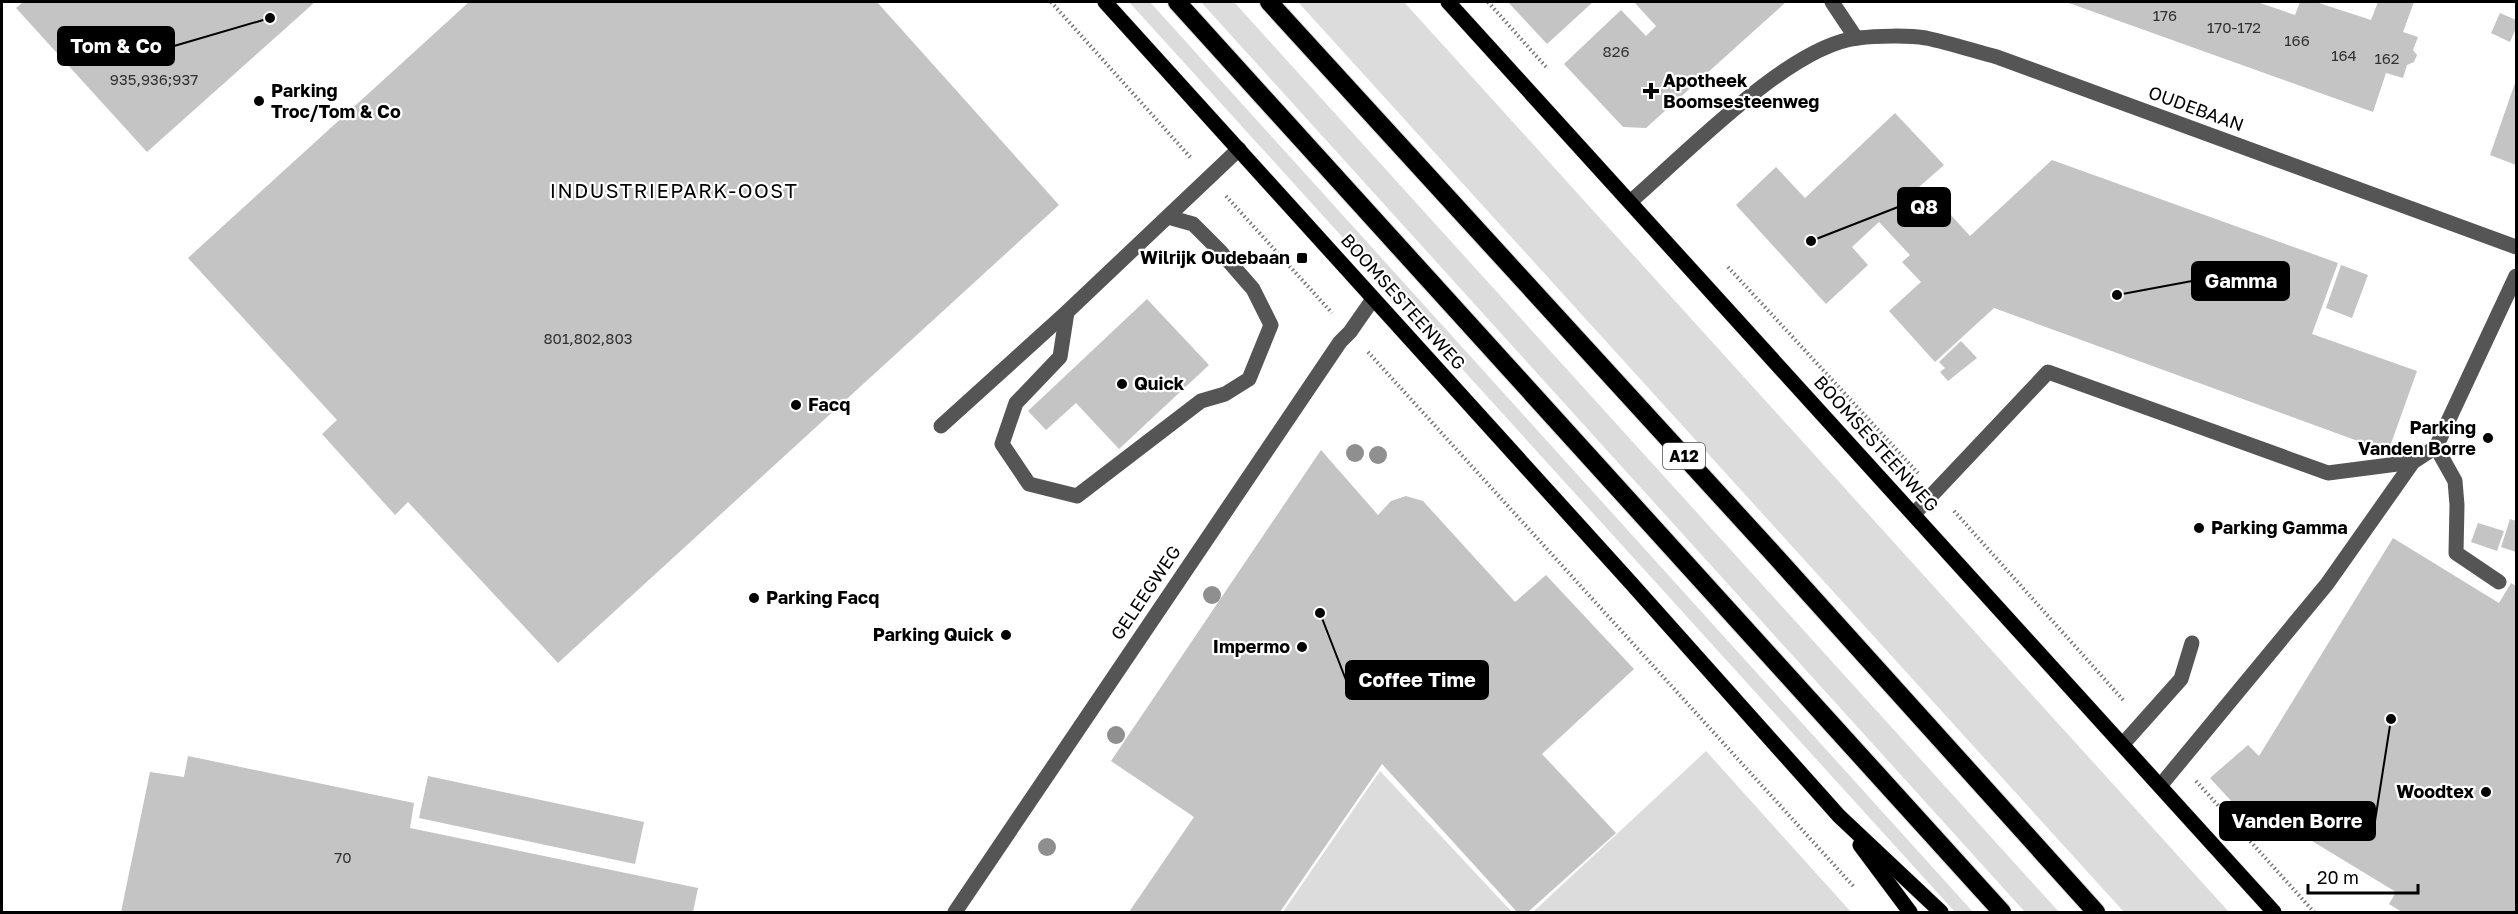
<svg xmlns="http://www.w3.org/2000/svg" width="2518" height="914" viewBox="0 0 2518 914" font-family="'Golos Text',sans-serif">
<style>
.green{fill:#dcdcdc}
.building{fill:#c4c4c4}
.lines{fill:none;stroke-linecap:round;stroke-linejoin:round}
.major-casing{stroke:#dbdbdb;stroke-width:16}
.highway-casing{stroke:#dbdbdb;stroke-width:20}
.path{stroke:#777;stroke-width:4;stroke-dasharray:1.5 3;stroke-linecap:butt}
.minor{stroke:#555;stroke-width:15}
.major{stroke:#000;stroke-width:15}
.highway{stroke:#000;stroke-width:18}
.tree{fill:#8f8f8f}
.poi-dot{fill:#000;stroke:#fff;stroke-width:2}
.labels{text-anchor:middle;stroke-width:4.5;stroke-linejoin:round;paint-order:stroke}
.number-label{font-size:15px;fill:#313131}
.shield{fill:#fff;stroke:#4c4c4c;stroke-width:1.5}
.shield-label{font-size:16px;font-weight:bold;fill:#000}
.poi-label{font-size:18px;font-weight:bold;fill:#000;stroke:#fff;text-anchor:start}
.street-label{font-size:18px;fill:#000;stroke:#fff}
.neighbourhood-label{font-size:20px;letter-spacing:1.5px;fill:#000;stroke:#fff}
.leader{fill:none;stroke:#000;stroke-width:2}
.callout-dot{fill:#000;stroke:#fff;stroke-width:2}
.callout{fill:#000;stroke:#000;stroke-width:2}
.callout-label{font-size:20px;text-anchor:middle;font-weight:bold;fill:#fff}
</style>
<rect width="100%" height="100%" fill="#fff"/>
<!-- green -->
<g class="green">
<path d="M 1129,2 L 1150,2 L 1973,912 L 1955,912 Z"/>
<path d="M 1201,2 L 1234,2 L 2059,912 L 2025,912 Z"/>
<path d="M 1298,2 L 1404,2 L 2229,912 L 2124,912 Z"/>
<path d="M 1706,751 L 1851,912 L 1533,912 Z"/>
<path d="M 1380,771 L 1512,912 L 1283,912 Z"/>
</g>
<!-- building -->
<g class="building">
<path d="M 23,2 L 315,2 L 147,152 L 16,8 Z"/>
<path d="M 469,2 L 877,2 L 1059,205 L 558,663 L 408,502 L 395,515 L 322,434 L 337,420 L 188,258 Z"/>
<path d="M 1508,2 L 1593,2 L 1547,44 Z"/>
<path d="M 1634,2 L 1786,2 L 1646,128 L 1623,127 L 1564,64 L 1621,10 L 1646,36 L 1656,26 Z"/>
<path d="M 2066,2 L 2257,2 L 2295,15 L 2300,2 L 2316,2 L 2371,20 L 2378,2 L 2414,2 L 2403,32 L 2418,37 L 2413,50 L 2417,55 L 2414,62 L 2407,65 L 2403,78 L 2386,73 L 2373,112 Z"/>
<path d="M 2500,13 L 2516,20 L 2516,28 L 2510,42 L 2491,33 Z"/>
<path d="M 2516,80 L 2516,165 L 2490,155 Z"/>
<path d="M 1895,113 L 1944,165 L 1919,187 L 1948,219 L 1951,215 L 1970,236 L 2052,160 L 2338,263 L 2312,334 L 2417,371 L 2388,452 L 1994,308 L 1935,362 L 1889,311 L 1921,282 L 1902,262 L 1910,255 L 1879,222 L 1852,247 L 1868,265 L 1826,304 L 1736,205 L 1776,167 L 1805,198 Z"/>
<path d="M 2341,265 L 2368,275 L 2352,318 L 2326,308 Z"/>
<path d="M 1147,299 L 1209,365 L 1119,449 L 1076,403 L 1046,430 L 1028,411 Z"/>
<path d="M 1961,341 L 1977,358 L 1948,381 L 1940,372 L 1945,368 L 1939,362 Z"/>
<path d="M 1321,450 L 1378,515 L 1391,501 L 1406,496 L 1423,501 L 1515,602 L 1546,575 L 1634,669 L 1542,754 L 1616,833 L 1528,912 L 1517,912 L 1382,764 L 1280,912 L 1129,912 L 1194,817 L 1111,761 Z"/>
<path d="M 2510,519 L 2516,521 L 2516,552 L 2501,547 Z"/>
<path d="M 2478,523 L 2504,531 L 2497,551 L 2471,542 Z"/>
<path d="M 2393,538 L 2499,603 L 2511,583 L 2516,586 L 2516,912 L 2402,912 L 2389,904 L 2396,892 L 2269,815 L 2233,803 L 2210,778 L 2248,745 L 2259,756 Z"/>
<path d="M 188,756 L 414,803 L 410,828 L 698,888 L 693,912 L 121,912 L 150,772 L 184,777 Z"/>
<path d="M 428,776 L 644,822 L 635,864 L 419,818 Z"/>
</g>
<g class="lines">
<defs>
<g id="major">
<path d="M 1105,2 L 1631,583 L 1839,816 L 1941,912"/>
<path d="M 1448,2 L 2274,912"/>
<path d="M 1860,845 L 1910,912"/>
</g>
<g id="highway">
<path d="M 1177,2 L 2002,912"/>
<path d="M 1269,2 L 1778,559 L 2096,912"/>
</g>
</defs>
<!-- major casing -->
<use href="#major" class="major-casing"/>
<!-- highway casing -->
<use href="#highway" class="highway-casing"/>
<!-- path -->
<g class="path">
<path d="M 1051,2 L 1191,158"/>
<path d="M 1488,2 L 1547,68"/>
<path d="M 1226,196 L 1332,313"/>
<path d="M 1728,267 L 1918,473"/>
<path d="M 1368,352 L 1855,888"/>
<path d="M 1954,511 L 2125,702"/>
<path d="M 2196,781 L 2314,912"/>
</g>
<!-- minor -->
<g class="minor">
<path d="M 1832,2 L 1856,38"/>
<path d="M 1630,202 C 1684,156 1789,45 1858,38 C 1876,36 1908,35 1926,38 C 1950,43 1974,51 1997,57 L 2516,247"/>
<path d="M 1067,312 L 1060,357 L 1016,403 L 1002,444 L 1029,484 L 1077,496 L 1201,401 L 1225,394 L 1249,379 L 1271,325 L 1253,289 L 1219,250 L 1193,224 L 1168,217"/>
<path d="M 941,426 L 1067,312 L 1239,149"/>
<path d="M 1914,514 L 2048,372 L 2328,473 L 2413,462"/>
<path d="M 2499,582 L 2456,553 L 2457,505 L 2455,481 L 2436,447 L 2516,276"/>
<path d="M 2123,744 L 2181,679 L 2192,643"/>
<path d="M 2160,786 L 2327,584 L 2413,462 L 2436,447"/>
<path d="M 955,912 L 1340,342 L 1350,332 L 1373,299"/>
</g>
<!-- major -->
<use href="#major" class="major"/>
<!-- highway -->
<use href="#highway" class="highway"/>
</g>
<!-- trees -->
<g class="tree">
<circle cx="1355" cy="453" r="9"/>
<circle cx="1378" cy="455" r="9"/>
<circle cx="1212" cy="595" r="9"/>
<circle cx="1116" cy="735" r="9"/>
<circle cx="1047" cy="847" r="9"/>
</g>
<!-- markers -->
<g class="poi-dot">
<path d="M1648 82h6v6h6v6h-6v6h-6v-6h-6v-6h6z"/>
<circle cx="259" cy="101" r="6"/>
<rect x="1296" y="252" width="12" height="12" rx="3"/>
<circle cx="1122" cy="384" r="6"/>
<circle cx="796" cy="405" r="6"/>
<circle cx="2488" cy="438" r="6"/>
<circle cx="2199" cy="528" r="6"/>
<circle cx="754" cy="598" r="6"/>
<circle cx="1006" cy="635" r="6"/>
<circle cx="1302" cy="647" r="6"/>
<circle cx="2486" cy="792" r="6"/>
</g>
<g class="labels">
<!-- number labels -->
<g class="number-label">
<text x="2165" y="21">176</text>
<text x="2234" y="33">170-172</text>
<text x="2297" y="46">166</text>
<text x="1616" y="57">826</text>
<text x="2344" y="61">164</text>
<text x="2387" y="64">162</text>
<text x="154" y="85">935,936;937</text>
<text x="588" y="344">801,802,803</text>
<text x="343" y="863">70</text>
</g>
<!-- shield labels -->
<rect class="shield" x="1663" y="443" width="42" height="26" rx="4.5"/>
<g class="shield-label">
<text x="1684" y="462">A12</text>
</g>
<!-- poi labels -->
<g class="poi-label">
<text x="1663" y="87">Apotheek<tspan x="1663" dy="21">Boomsesteenweg</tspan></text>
<text x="271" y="97">Parking<tspan x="271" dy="21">Troc/Tom &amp; Co</tspan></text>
<text x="1290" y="264" text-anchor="end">Wilrijk Oudebaan</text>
<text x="1134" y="390">Quick</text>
<text x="808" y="411">Facq</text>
<text x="2476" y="434" text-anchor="end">Parking<tspan x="2476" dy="21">Vanden Borre</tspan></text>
<text x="2211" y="534">Parking Gamma</text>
<text x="766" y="604">Parking Facq</text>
<text x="994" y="641" text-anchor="end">Parking Quick</text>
<text x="1290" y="653" text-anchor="end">Impermo</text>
<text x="2474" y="798" text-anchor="end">Woodtex</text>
</g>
<!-- street labels -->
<g class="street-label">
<text transform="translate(2196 109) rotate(20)" y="6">OUDEBAAN</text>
<text transform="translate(1403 302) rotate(48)" y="6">BOOMSESTEENWEG</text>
<text transform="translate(1876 444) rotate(48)" y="6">BOOMSESTEENWEG</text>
<text transform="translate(1146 593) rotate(-56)" y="6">GELEEGWEG</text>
</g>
<!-- neighbourhood labels -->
<g class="neighbourhood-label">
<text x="674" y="198">INDUSTRIEPARK-OOST</text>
</g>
</g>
<!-- callouts -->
<path class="leader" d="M270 18L174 46M1811 241L1898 207M2117 295L2192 281M1320 613L1346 680M2391 719L2375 821"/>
<g class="callout-dot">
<circle cx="270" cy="18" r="6"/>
<circle cx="1811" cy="241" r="6"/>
<circle cx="2117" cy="295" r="6"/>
<circle cx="1320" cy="613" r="6"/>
<circle cx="2391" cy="719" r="6"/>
</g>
<g class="callout">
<rect x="58" y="27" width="116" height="38" rx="6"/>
<rect x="1898" y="188" width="52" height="38" rx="6"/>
<rect x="2192" y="262" width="97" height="38" rx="6"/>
<rect x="1346" y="661" width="142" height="38" rx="6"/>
<rect x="2220" y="802" width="155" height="38" rx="6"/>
</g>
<g class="callout-label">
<text x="116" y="53">Tom &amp; Co</text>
<text x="1924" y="214">Q8</text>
<text x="2241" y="288">Gamma</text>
<text x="1417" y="687">Coffee Time</text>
<text x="2297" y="828">Vanden Borre</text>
</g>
<!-- border -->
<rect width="2518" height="914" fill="none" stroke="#000000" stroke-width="6"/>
<!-- scale -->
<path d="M2308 884v9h110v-9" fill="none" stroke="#000000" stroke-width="3"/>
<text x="2317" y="884" font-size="18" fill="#000000" stroke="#ffffff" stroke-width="4.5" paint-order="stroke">20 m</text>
</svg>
